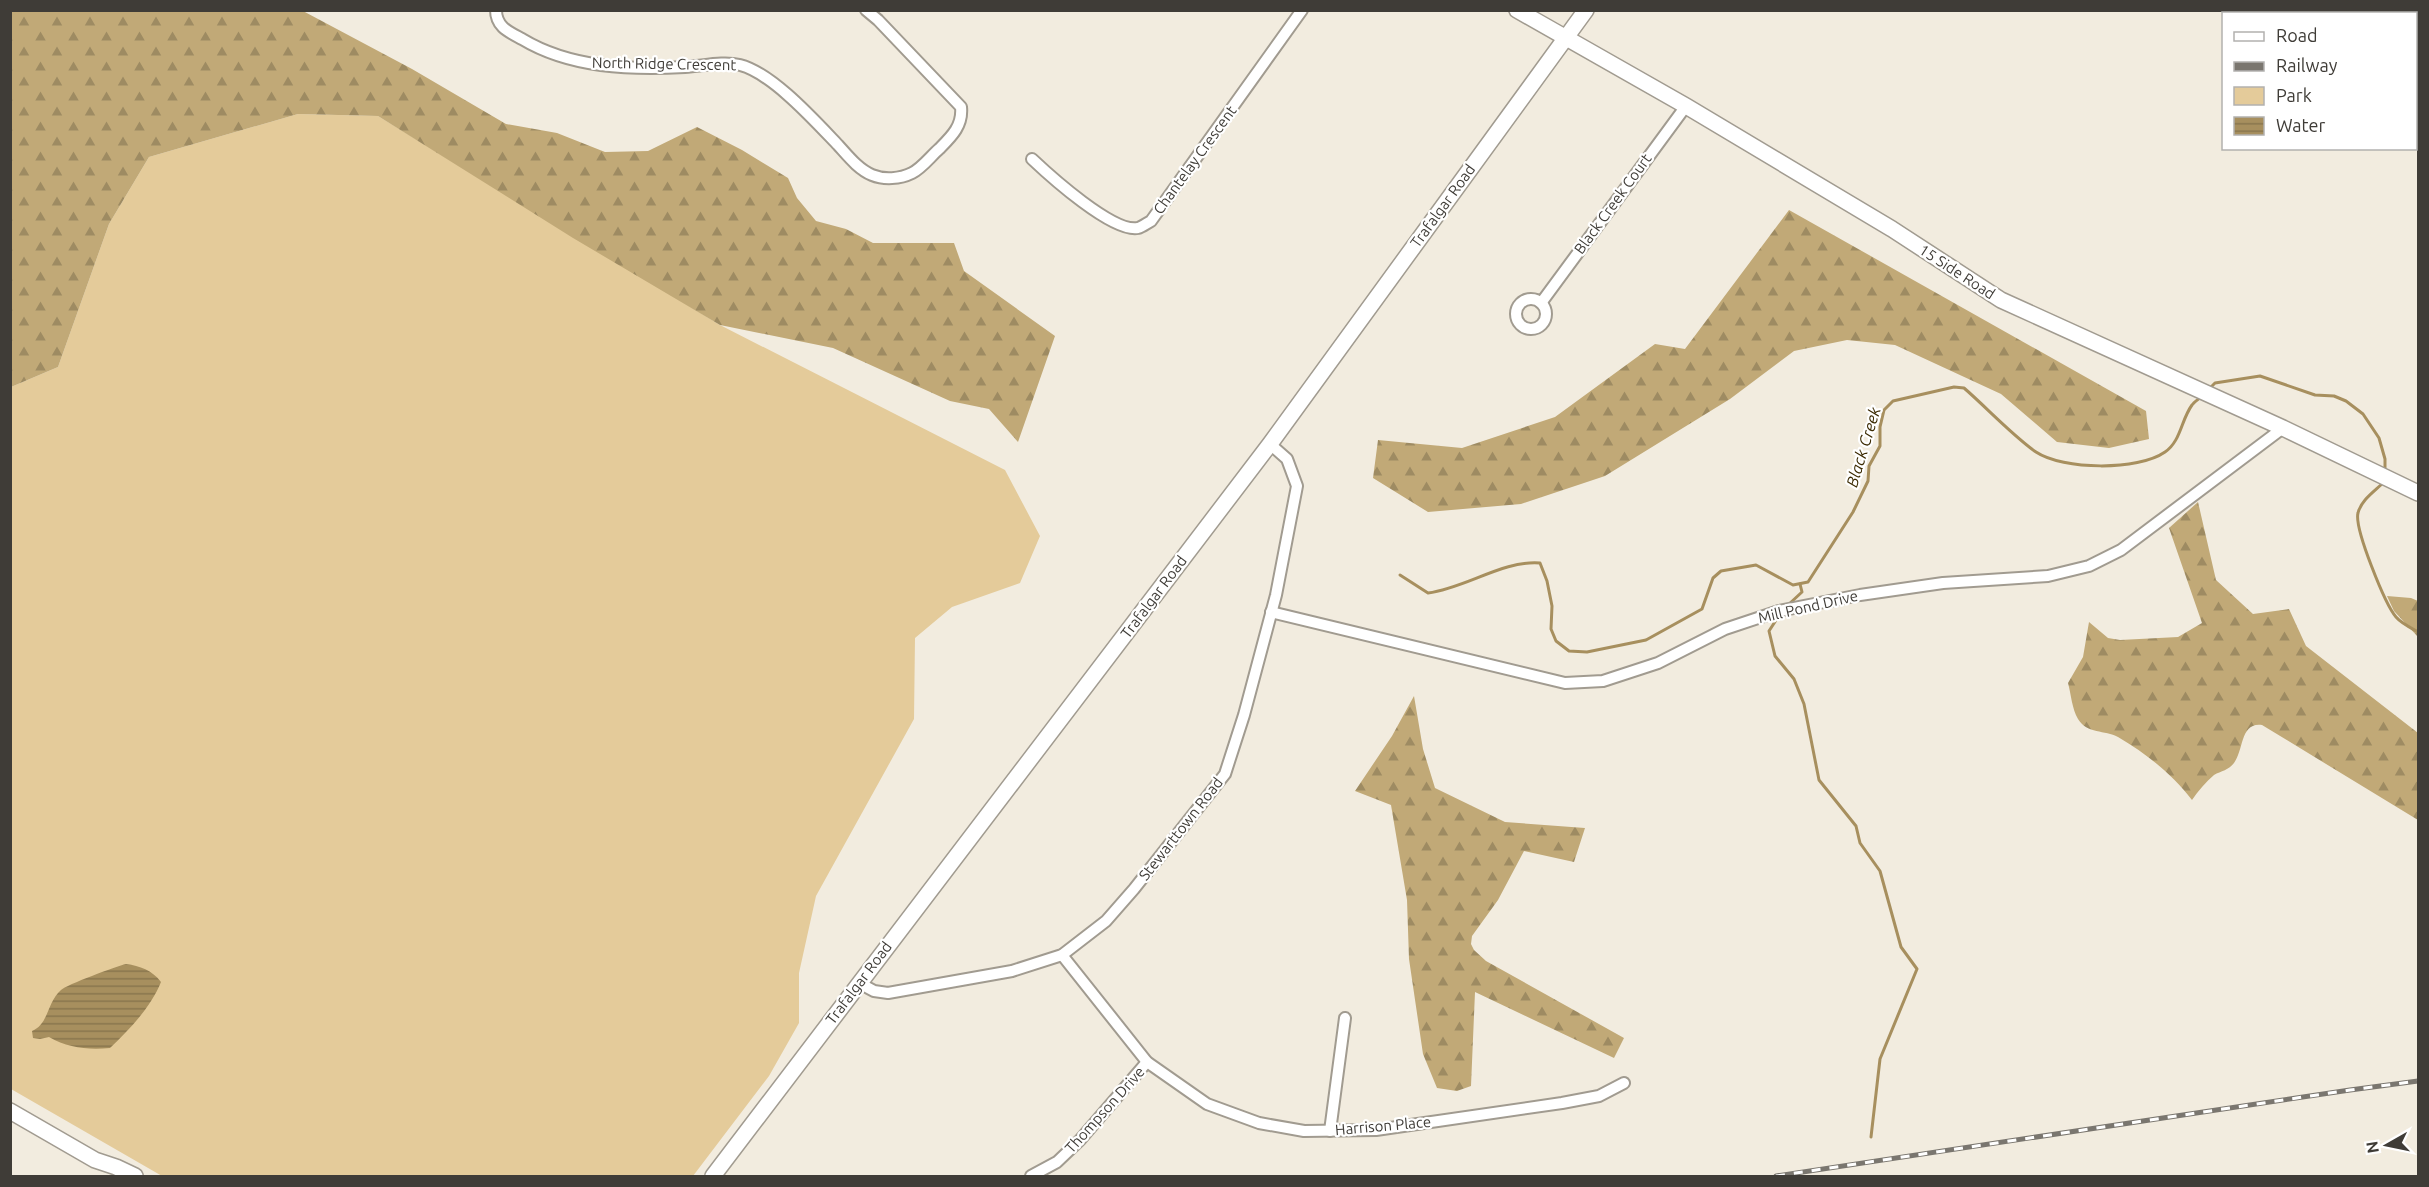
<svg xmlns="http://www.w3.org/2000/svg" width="2429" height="1187" viewBox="0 0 2429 1187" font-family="Ubuntu,sans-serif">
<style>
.green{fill:#e4cb9a}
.forest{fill:url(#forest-firs)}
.water{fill:url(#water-rules)}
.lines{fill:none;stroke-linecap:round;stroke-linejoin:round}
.stream{stroke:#a78f5e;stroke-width:3}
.street-casing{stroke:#a19b90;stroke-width:14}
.secondary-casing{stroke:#a19b90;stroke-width:18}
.street{stroke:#fff;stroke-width:10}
.secondary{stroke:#fff;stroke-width:15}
.rail-casing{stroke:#7a766f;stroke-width:5}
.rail{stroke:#fff;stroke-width:3;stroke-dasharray:9;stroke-linecap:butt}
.labels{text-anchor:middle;stroke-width:4.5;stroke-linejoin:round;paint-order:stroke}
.street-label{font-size:15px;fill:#3f3c37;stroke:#fff}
.water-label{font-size:16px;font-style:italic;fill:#3a2900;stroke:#fff}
</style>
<defs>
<pattern id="forest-firs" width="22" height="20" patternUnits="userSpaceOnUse" patternTransform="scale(1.5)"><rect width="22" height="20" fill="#c1a977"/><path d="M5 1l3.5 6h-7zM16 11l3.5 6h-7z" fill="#9e8b62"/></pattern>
<pattern id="water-rules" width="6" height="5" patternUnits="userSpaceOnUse" patternTransform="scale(1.5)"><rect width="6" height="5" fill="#a78f5e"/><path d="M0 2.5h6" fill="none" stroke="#89764e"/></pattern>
</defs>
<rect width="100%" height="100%" fill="#f2ecdf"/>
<!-- green -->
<path class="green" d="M 298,114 L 378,116 L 720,325 L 1005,470 L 1040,536 L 1020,583 L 952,607 L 915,638 L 914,719 L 816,896 L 799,973 L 799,1023 L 769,1076 L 693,1176 L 162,1176 L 11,1089 L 11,387 L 58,367 L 109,224 L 149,157 Z"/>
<!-- forest -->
<g class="forest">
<path d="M 11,10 L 303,11 L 412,69 L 506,124 L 557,133 L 605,152 L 648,151 L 697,127 L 742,150 L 788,178 L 797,198 L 816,221 L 846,229 L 873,243 L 954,243 L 964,271 L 1055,336 L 1018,442 L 989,409 L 950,401 L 833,348 L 720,325 L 573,238 L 378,116 L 298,114 L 149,157 L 109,224 L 58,367 L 11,387 Z"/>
<path d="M 1789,210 L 2146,411 L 2149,439 L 2109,448 L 2057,442 L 2001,394 L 1895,345 L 1847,340 L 1794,351 L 1730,399 L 1605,476 L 1521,504 L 1428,512 L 1373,478 L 1378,440 L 1462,448 L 1555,417 L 1655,344 L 1685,349 Z"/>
<path d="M 2198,502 L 2216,580 L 2253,614 L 2289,609 L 2306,646 L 2418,733 L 2418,820 L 2262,725 C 2240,722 2244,750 2234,763 C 2229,770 2221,771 2214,775 C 2206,782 2198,791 2192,800 C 2171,773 2148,755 2118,737 C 2105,730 2087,734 2078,719 C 2072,709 2071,694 2068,683 L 2083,657 L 2089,622 L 2108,638 L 2120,640 L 2178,637 L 2202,623 L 2169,528 Z"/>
<path d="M 2387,596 L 2411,598 L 2418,601 L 2418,637 L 2394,611 Z"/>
<path d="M 1414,696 L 1423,749 L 1435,788 L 1505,822 L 1585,828 L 1574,862 L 1524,851 L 1498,900 L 1472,936 L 1471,944 L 1474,950 L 1486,961 L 1624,1038 L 1614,1058 L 1475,992 L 1471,1086 L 1457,1091 L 1437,1088 L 1423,1054 L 1409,959 L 1407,900 L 1391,805 L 1355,791 L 1392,736 Z"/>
</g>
<!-- water -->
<path class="water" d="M 126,964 C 140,966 152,970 161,982 C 151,1007 130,1029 110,1048 C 88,1050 68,1048 49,1037 L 40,1039 L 33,1038 L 32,1031 C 49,1024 47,1002 61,990 C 66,985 117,966 126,964 Z"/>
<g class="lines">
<!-- stream -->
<g class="stream">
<path d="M 2209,389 L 2215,383 L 2260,376 L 2315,395 L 2334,396 L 2346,401 L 2363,414 L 2379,438 L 2385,459 L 2385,472"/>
<path d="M 2384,482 C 2375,491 2361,500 2358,513 C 2354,528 2385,604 2396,617 C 2401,623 2411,628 2418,632"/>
<path d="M 1400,575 L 1428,593 C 1466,588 1503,560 1540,563 L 1547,581 L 1552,606 L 1551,629 L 1556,641 L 1569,651 L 1587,652 L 1646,640 L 1702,609 L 1713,578 L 1721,571 L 1756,565 L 1793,585 L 1808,582 L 1853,512 L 1868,481 L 1869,466 L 1880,446 L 1880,427 L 1884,410 L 1893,401 L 1954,387 L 1964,388 C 1986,407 2013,436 2036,452 C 2063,470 2138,471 2165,452 C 2181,441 2181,420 2192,405 C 2194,402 2199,399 2202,396"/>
<path d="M 1788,605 L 1802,592 L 1800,584"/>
<path d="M 1780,614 L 1769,631 L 1775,656 L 1794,679 L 1804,704 L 1819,780 L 1856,826 L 1860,843 L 1880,871 L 1901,947 L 1917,969 L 1880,1059 L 1871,1137"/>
</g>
<defs>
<g id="street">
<path d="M 496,10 C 496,27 509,32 522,39 C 570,68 630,70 685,67 C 703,66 723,61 740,65 C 772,73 815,121 838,145 C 848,156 858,169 872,175 C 884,180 900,179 912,173 C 922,168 930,157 939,149 C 951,137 963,126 961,107 L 878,20 L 866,10"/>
<path d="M 1032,159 C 1050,176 1113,233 1138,228 C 1142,227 1147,223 1151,221 L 1302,10"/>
<circle cx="1531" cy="314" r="15"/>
<path d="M 1541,303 L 1686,106"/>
<path d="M 1271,612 L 1565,683 L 1603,681 L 1658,663 L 1725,629 L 1779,611 L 1860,595 L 1943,583 L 2048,576 L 2089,566 L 2121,550 L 2283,428"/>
<path d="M 1062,955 L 1147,1062 L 1207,1104 L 1259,1123 L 1304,1131 L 1376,1130 L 1562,1103 L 1599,1096 L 1624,1083"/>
<path d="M 859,983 L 874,991 L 888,993 L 1012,971 L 1062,955 L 1106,921 L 1134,889 L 1225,774 L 1244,715 L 1276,595 L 1297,486 L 1287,459 L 1270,444"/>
<path d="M 1330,1131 L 1345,1018"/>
<path d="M 1031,1176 L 1057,1162 L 1080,1140 L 1147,1062"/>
</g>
<g id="secondary">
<path d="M 1517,10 L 1686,106 L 1892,229 L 2001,300 L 2283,428 L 2418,493"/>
<path d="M 10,1111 L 95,1160 L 116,1167 L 135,1176"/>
<path d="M 713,1176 L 1270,444 L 1586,10"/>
</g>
</defs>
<!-- street casing -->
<use href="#street" class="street-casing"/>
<!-- secondary casing -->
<use href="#secondary" class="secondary-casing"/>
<!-- street -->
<use href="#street" class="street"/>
<!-- secondary -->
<use href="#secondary" class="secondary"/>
<defs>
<path id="rail" d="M 1776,1176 L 2350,1090 L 2418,1081"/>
</defs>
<!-- rail casing -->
<use href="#rail" class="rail-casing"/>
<!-- rail -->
<use href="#rail" class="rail"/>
</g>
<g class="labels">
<!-- street labels -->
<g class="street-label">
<text transform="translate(664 64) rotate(1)" y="5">North Ridge Crescent</text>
<text transform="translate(1195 160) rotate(-54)" y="5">Chantelay Crescent</text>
<text transform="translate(1613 204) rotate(-54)" y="5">Black Creek Court</text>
<text transform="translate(1443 206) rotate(-54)" y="5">Trafalgar Road</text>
<text transform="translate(1957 272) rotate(33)" y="5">15 Side Road</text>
<text transform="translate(1154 597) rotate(-53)" y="5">Trafalgar Road</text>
<text transform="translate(1808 607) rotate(-13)" y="5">Mill Pond Drive</text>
<text transform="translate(1181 829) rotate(-52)" y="5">Stewarttown Road</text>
<text transform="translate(859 983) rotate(-53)" y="5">Trafalgar Road</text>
<text transform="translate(1105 1110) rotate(-48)" y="5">Thompson Drive</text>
<text transform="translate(1383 1126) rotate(-5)" y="5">Harrison Place</text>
</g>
<!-- water labels -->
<g class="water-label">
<text transform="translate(1863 447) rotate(-73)" y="6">Black Creek</text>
</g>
</g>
<!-- border -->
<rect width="2429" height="1187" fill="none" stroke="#3f3c37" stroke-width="24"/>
<!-- legend -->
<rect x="2222" y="12" width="195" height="138" fill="#ffffff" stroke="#b2b1af" stroke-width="1.5"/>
<rect x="2234" y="32" width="30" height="9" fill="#ffffff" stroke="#b2b1af" stroke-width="1.5"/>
<text x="2276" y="42" font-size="18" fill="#3f3c37">Road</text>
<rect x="2234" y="62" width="30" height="9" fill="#7a766f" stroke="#b2b1af" stroke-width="1.5"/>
<text x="2276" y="72" font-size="18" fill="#3f3c37">Railway</text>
<rect x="2234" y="87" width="30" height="18" fill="#e4cb9a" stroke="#b2b1af" stroke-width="1.5"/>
<text x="2276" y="102" font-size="18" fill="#3f3c37">Park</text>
<rect x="2234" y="117" width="30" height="18" fill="url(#water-rules)" stroke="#b2b1af" stroke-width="1.5"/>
<text x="2276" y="132" font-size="18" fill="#3f3c37">Water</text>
<!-- north arrow -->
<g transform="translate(2387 1145) rotate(261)" stroke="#ffffff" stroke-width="4.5" paint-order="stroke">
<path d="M0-4.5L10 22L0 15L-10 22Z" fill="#3f3c37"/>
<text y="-9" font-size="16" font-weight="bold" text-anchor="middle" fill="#3f3c37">N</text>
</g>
</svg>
